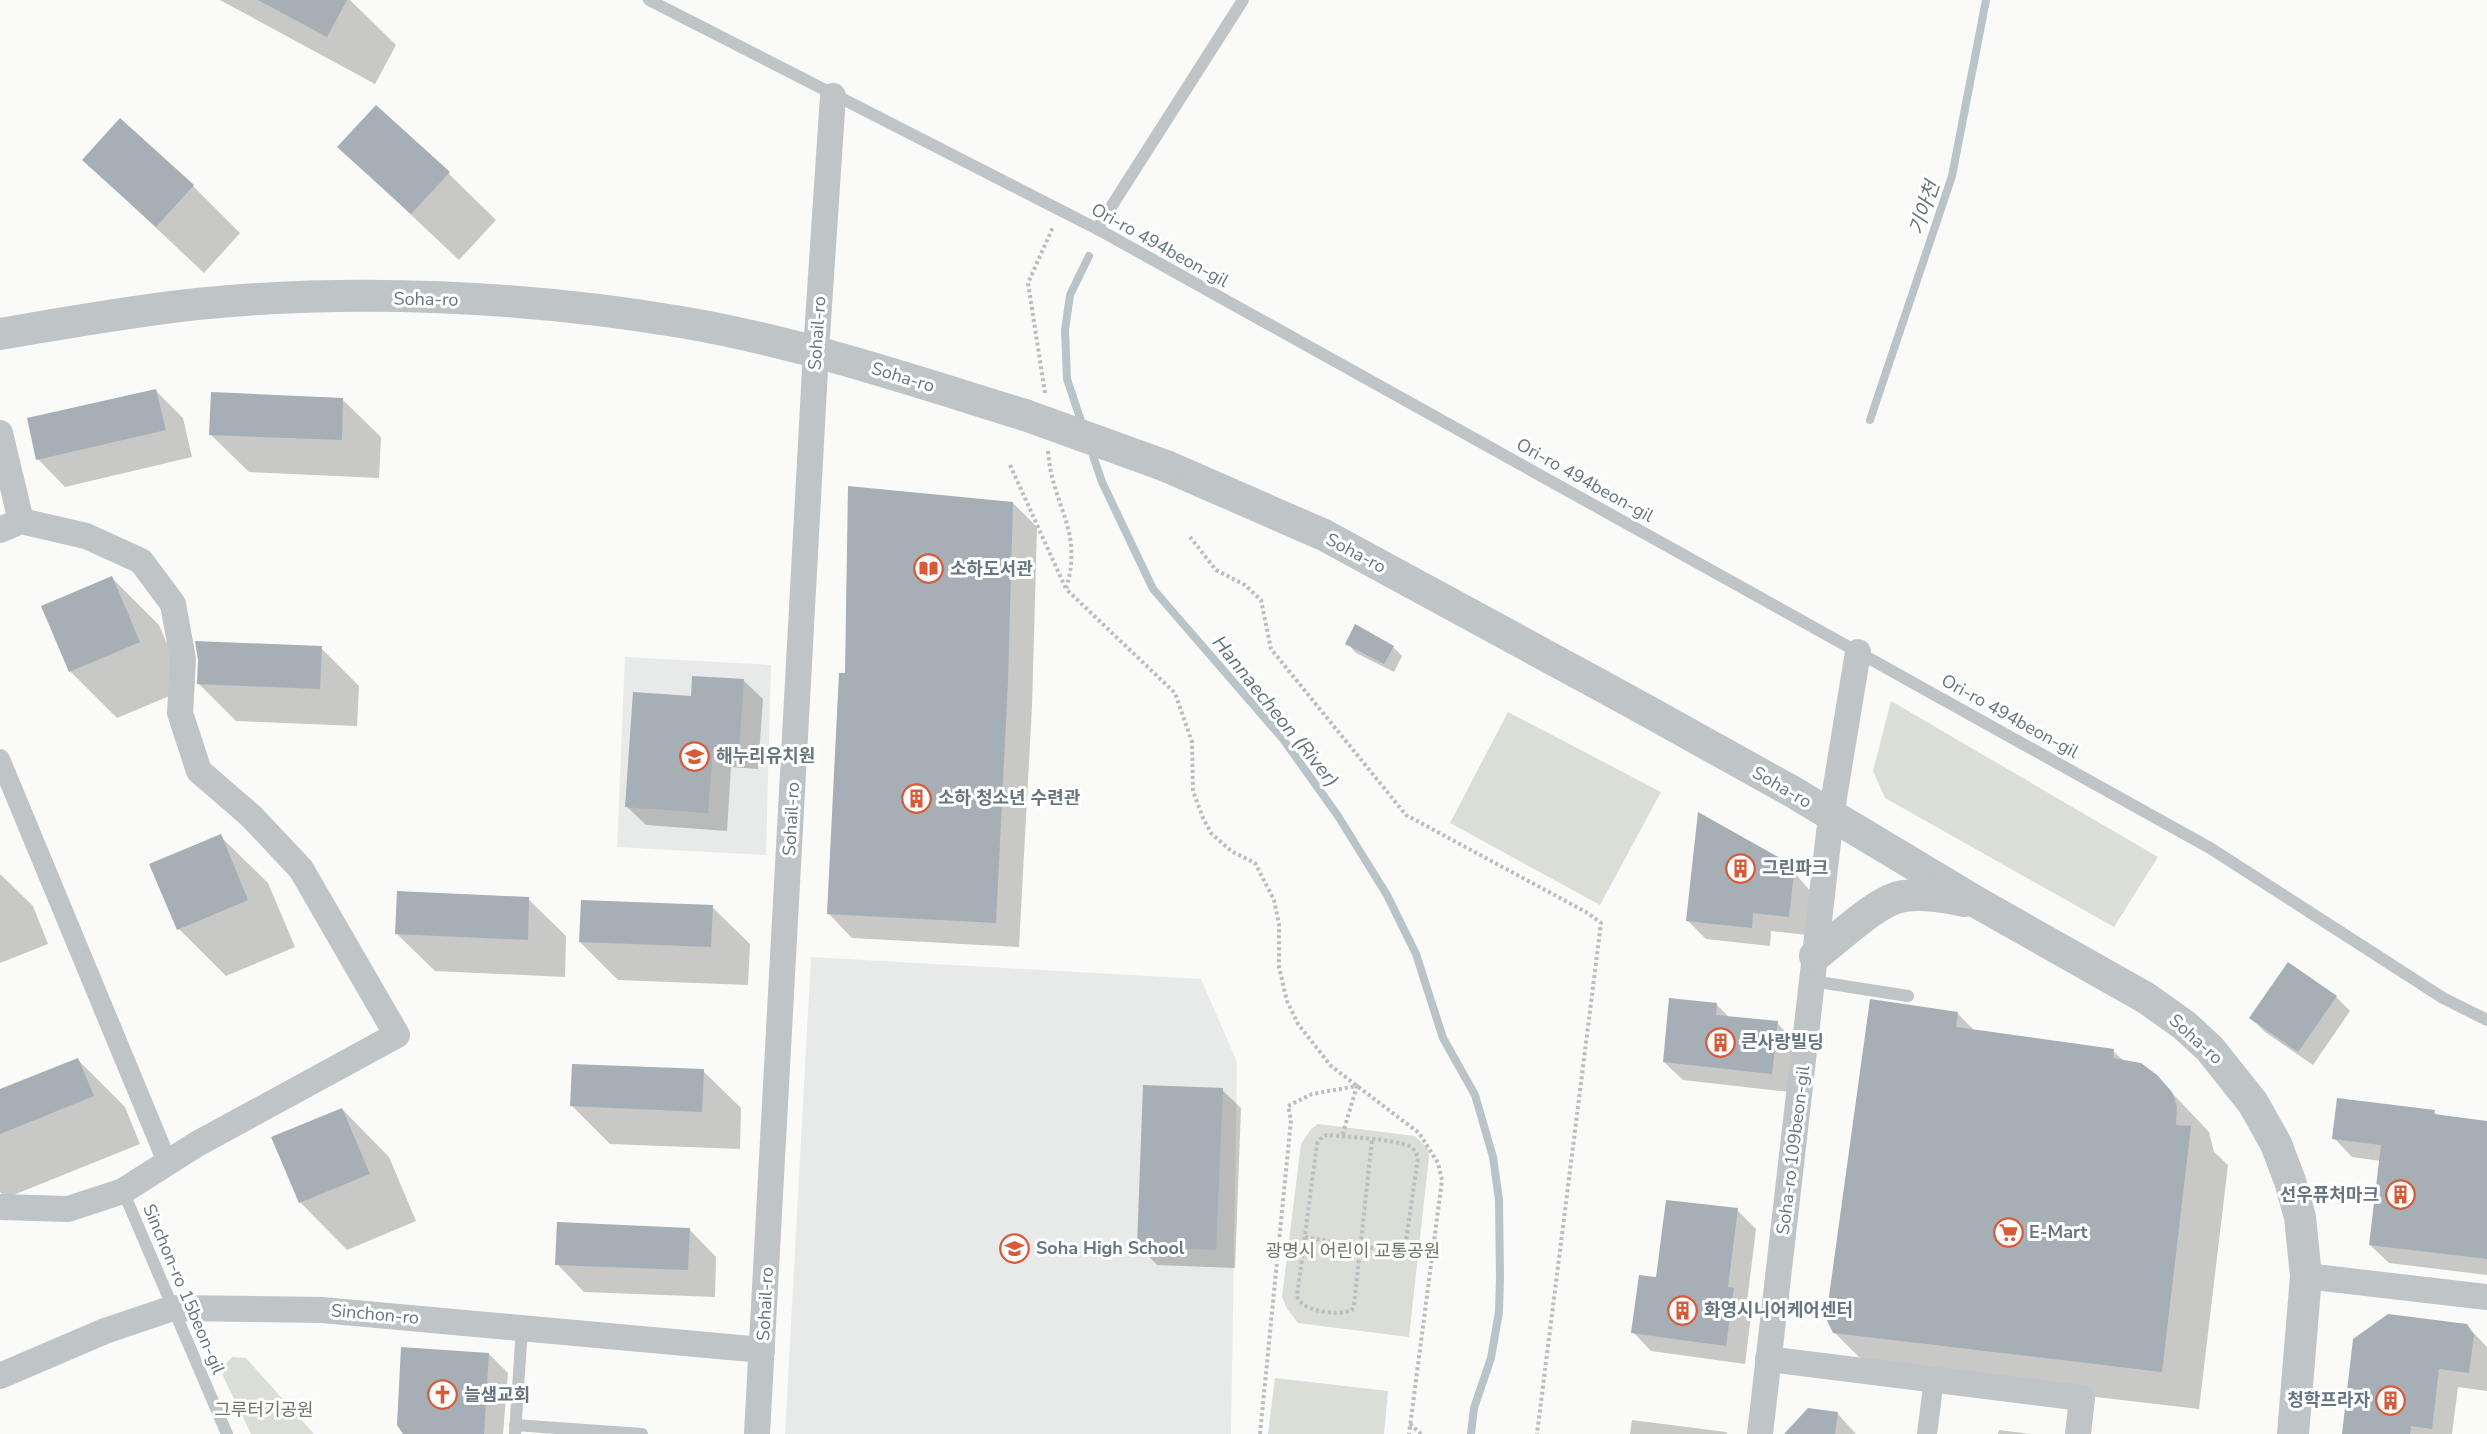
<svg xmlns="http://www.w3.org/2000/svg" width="2487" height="1434" viewBox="0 0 2487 1434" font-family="'Nunito Sans','Noto Sans KR',sans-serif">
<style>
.built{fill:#e8e9e9}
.green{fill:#daded7}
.shadow{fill:#0003}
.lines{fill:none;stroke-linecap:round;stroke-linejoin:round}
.stream{stroke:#b8c4c7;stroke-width:8}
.building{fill:#a6afb5}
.path{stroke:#babdc0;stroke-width:4;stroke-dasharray:3 3;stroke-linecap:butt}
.service{stroke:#bfc4c7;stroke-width:12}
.pedestrian{stroke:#bfc4c7;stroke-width:20}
.minor{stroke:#bfc4c7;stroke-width:26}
.tertiary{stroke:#bfc4c7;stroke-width:32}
.tertiary-bridge{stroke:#bfc4c7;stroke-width:32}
.labels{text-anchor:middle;stroke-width:6;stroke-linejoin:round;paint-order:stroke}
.street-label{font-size:18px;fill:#667681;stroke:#fff}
.poi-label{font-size:18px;font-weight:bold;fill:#667681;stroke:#fff;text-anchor:start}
.park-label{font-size:18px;fill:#697965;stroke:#fff}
.water-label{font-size:20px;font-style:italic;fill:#61747a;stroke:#fff}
</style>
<rect width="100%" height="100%" fill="#fafaf8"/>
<!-- built -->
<g class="built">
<path d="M 625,657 L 771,665 L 766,855 L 617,847 Z"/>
<path d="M 811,957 L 1201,979 L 1237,1062 L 1231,1434 L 785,1434 Z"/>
</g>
<!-- green -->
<g class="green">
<path d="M 1891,701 L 2158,857 L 2114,927 L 1885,798 L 1873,771 Z"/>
<path d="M 1508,712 L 1661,792 L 1600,905 L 1450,823 Z"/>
<path d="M 1318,1124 L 1415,1136 L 1428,1149 L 1429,1157 L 1409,1337 L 1298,1323 L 1287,1309 L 1282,1297 L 1301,1144 L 1311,1129 Z"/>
<path d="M 232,1357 L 246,1358 L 314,1434 L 251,1434 L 223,1376 L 224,1366 Z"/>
<path d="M 1275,1378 L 1388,1391 L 1384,1434 L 1268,1434 Z"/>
</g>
<!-- shadow -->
<g class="shadow">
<path d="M 220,0 L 350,0 L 396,45 L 375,84 Z"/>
<path d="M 339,147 L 448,173 L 496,220 L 459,260 Z"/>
<path d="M 84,160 L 193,186 L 240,233 L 204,273 Z"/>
<path d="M 155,390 L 183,418 L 192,457 L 65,487 L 38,459 Z"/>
<path d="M 343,400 L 381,437 L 379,478 L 249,472 L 211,435 Z"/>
<path d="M 1013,503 L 1037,527 L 1032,706 L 1019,947 L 852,938 L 828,913 L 847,674 Z"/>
<path d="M 112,578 L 159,625 L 186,689 L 117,718 L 70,671 Z"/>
<path d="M 1347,643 L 1393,647 L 1402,656 L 1394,672 L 1356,653 Z"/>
<path d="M 321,648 L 359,686 L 357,726 L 236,721 L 198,683 L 199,659 Z"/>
<path d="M 744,681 L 763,699 L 758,769 L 731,767 L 727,831 L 646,825 L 627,807 L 692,698 Z"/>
<path d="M 220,836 L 268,883 L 295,947 L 226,976 L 179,929 Z"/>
<path d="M 1786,863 L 1812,893 L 1807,935 L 1771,931 L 1770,946 L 1706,939 L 1687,920 Z"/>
<path d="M 0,874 L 33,906 L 48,944 L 0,963 Z"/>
<path d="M 528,899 L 566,936 L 565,977 L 435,971 L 397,934 Z"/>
<path d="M 712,907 L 750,944 L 748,985 L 618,980 L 580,942 Z"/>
<path d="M 2336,997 L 2350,1011 L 2313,1065 L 2265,1032 L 2251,1018 Z"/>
<path d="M 1717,1005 L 1730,1018 L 1777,1023 L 1796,1042 L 1790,1092 L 1683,1080 L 1664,1062 Z"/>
<path d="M 1957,1013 L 1975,1031 L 2113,1051 L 2124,1061 L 2156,1076 L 2209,1132 L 2214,1152 L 2228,1165 L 2199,1409 L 1873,1371 L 1834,1332 Z"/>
<path d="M 78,1060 L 125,1107 L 140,1144 L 6,1198 L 0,1192 L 0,1091 Z"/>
<path d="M 703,1071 L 741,1108 L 740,1149 L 610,1144 L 572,1106 Z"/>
<path d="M 1222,1090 L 1241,1108 L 1235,1268 L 1157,1265 L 1139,1246 Z"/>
<path d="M 342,1109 L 389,1157 L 416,1221 L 347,1250 L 300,1202 Z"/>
<path d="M 2434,1112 L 2439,1116 L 2487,1122 L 2487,1275 L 2389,1263 L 2370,1245 L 2381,1161 L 2352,1157 L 2334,1138 Z"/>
<path d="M 1737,1210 L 1756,1229 L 1747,1302 L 1752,1308 L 1745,1364 L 1651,1351 L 1633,1332 L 1658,1279 Z"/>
<path d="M 689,1229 L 716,1257 L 715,1297 L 584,1292 L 557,1264 Z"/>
<path d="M 2466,1325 L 2487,1347 L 2487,1391 L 2458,1387 L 2452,1434 L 2343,1434 Z"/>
<path d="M 489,1354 L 508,1373 L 503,1434 L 405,1434 Z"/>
<path d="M 1837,1413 L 1856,1434 L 1791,1434 Z"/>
<path d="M 1632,1420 L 1726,1432 L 1728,1434 L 1630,1434 Z"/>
<path d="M 1999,1430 L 2031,1434 L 1998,1434 Z"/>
</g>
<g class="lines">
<!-- stream -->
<g class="stream">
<path d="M 1870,420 L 1952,176 L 1986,0"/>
<path d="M 1083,427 L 1067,379 L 1065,330 L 1070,295 L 1089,256"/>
<path d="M 1090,447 L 1102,482 L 1153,589 L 1283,739 L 1338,816 L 1387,895 L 1416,954 L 1443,1038 L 1475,1095 L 1493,1157 L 1499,1200 L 1500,1277 L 1499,1312 L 1491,1358 L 1474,1408 L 1471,1434"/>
</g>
</g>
<!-- building -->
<g class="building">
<path d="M 258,0 L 347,0 L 327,37 Z"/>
<path d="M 376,105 L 450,172 L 411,214 L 337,147 Z"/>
<path d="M 120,118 L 194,185 L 156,227 L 82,160 Z"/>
<path d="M 156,389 L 166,430 L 36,460 L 27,418 Z"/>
<path d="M 211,392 L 343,398 L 342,440 L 209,435 Z"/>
<path d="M 848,486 L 1013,502 L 1008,681 L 996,923 L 827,914 L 839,673 L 845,673 Z"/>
<path d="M 112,576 L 140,642 L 69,672 L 41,606 Z"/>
<path d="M 1355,624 L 1394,646 L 1384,664 L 1345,644 Z"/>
<path d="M 195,641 L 322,646 L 320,689 L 197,684 L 198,660 Z"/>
<path d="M 692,676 L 744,679 L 739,751 L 713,749 L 708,813 L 625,807 L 633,692 L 691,696 Z"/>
<path d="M 1698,812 L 1787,862 L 1794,873 L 1789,917 L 1753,913 L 1752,928 L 1686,921 Z"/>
<path d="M 221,834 L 248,900 L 177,930 L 149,864 Z"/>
<path d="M 397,891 L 529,897 L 528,940 L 395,934 Z"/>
<path d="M 581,900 L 713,905 L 711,947 L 579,942 Z"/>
<path d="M 2288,962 L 2337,996 L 2298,1052 L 2249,1018 Z"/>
<path d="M 1669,998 L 1717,1003 L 1716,1015 L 1778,1021 L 1772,1074 L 1663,1062 Z"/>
<path d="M 1870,999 L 1958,1012 L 1956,1027 L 2114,1049 L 2113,1058 L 2141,1063 L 2157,1075 L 2172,1092 L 2177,1107 L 2176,1125 L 2191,1126 L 2162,1372 L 1833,1333 L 1826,1318 Z"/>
<path d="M 78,1058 L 94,1096 L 0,1134 L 0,1089 Z"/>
<path d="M 572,1064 L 704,1069 L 702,1112 L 570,1106 Z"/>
<path d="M 1143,1085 L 1223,1088 L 1216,1250 L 1137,1247 Z"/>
<path d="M 2337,1098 L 2435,1110 L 2434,1114 L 2487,1121 L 2487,1259 L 2369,1245 L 2381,1145 L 2332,1139 Z"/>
<path d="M 342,1108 L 370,1174 L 299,1203 L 271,1137 Z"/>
<path d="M 1666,1200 L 1738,1208 L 1728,1287 L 1734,1288 L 1726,1346 L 1631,1333 L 1639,1275 L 1656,1277 Z"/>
<path d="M 557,1222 L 690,1228 L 688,1270 L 555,1265 Z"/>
<path d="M 2388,1314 L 2467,1324 L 2474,1335 L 2469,1373 L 2439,1369 L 2432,1429 L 2411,1426 L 2410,1434 L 2342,1434 L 2353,1339 Z"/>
<path d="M 401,1347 L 489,1353 L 484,1434 L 403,1434 L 397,1425 Z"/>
<path d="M 1808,1408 L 1838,1412 L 1835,1434 L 1784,1434 Z"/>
</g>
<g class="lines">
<!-- path -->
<g class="path">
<path d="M 1045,393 L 1028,283 L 1053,227"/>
<path d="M 1048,451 C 1052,507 1084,529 1066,589 L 1175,693 L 1192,742 L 1193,791 L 1203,818 L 1211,833 L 1231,851 L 1255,863 L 1274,900 L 1279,924 L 1279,967 L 1287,1001 L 1298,1024 L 1331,1066 L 1419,1133 L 1438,1163 L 1442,1180 L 1409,1434"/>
<path d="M 1010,465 L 1066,589"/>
<path d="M 1190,537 L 1216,570 L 1245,585 L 1261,600 L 1271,649 L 1406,815 L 1586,912 L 1601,923 L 1537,1434"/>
<path d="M 1305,1237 C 1336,1242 1369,1250 1400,1249 L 1406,1241 L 1418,1157 C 1416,1153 1414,1148 1409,1146 C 1395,1139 1345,1137 1327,1135 L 1322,1137 L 1317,1144 L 1297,1296 C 1302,1312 1338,1316 1352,1310 L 1354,1305 L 1372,1140"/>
<path d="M 1410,1424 L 1421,1434"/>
<path d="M 1260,1434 L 1291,1120 L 1288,1106 L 1312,1094 L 1357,1086 L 1342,1136"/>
</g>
<!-- service -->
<g class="service">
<path d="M 649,0 L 1103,232 L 2210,848 L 2443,998 L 2487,1020"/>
<path d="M 1097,229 L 1243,0"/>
<path d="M 1812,981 L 1908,996"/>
<path d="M 123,1191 L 227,1434"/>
<path d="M 515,1425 L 642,1434"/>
<path d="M 515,1434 L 522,1327"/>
</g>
<!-- pedestrian -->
<g class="pedestrian">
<path d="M 0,759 L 167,1162"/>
<path d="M 1927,1434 L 1934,1379"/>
</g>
<!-- minor -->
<g class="minor">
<path d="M 0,433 L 21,521"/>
<path d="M 0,530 L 21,521 L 86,536 L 141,561 L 173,604 L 183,659 L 180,713 L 199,771 L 251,816 L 301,869 L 397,1035 L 197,1144 L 123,1191 L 68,1209 L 0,1207"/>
<path d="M 2306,1276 L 2487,1297"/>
<path d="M 1768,1359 L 2082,1398 L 2078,1434"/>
<path d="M 0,1376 L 105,1331 L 173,1308 L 322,1310 L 762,1350"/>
<path d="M 757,1434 L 816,351 L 833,96"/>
<path d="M 1760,1434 L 1831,816 L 1858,652"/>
</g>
<!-- tertiary -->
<g class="tertiary">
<path d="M 0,334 C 65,323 131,311 197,304 C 355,288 525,296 681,322 C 799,342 911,380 1025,415"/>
<path d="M 1166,466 L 1324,535 L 1633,703 L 1793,792 L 1978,903 L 2146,998 L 2184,1025 L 2210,1049 L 2253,1103 L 2276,1144 L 2290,1181 L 2300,1217 L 2306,1276 L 2293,1434"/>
<path d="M 1815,956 C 1837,940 1878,899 1904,896 C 1924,893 1945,897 1965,901"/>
</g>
<!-- tertiary-bridge -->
<path class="tertiary-bridge" d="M 1025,415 L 1166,466"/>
</g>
<!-- icons -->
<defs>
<symbol id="library-ring" viewBox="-11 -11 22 22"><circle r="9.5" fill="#fff" stroke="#d85a39" stroke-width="1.5"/><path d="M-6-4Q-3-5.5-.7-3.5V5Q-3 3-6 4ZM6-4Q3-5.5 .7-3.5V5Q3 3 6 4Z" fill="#d85a39"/></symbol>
<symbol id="school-ring" viewBox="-11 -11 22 22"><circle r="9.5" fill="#fff" stroke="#d85a39" stroke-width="1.5"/><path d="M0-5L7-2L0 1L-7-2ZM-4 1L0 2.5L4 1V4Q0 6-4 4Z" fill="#d85a39"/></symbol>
<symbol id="building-ring" viewBox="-11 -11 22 22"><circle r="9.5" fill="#fff" stroke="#d85a39" stroke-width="1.5"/><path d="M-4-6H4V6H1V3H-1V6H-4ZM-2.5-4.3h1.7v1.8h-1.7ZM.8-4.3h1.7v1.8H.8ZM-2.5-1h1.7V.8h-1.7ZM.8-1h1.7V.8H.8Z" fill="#d85a39"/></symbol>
<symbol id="supermarket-ring" viewBox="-11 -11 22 22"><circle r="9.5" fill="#fff" stroke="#d85a39" stroke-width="1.5"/><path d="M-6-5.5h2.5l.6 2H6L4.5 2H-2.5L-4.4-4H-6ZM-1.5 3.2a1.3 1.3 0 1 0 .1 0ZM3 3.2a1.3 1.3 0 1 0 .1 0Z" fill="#d85a39"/></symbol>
<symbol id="church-ring" viewBox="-11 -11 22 22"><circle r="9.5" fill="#fff" stroke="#d85a39" stroke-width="1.5"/><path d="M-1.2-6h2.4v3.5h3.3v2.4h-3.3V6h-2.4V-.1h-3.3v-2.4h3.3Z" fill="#d85a39"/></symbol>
</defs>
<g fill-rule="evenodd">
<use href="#library-ring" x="912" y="552" width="33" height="33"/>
<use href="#school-ring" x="678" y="740" width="33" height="33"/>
<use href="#building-ring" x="900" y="782" width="33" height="33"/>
<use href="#building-ring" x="1724" y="852" width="33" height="33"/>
<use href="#building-ring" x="1704" y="1026" width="33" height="33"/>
<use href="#building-ring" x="2384" y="1178" width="33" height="33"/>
<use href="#supermarket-ring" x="1992" y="1216" width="33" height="33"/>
<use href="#school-ring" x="998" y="1232" width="33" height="33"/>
<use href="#building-ring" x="1666" y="1294" width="33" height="33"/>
<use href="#church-ring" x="426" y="1378" width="33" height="33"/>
<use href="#building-ring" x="2374" y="1384" width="33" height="33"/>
</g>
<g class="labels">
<!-- street labels -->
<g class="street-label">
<text transform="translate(1160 245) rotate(29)" y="6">Ori-ro 494beon-gil</text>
<text transform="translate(426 299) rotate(1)" y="6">Soha-ro</text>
<text transform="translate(817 333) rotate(-86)" y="6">Sohail-ro</text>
<text transform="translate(903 377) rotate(17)" y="6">Soha-ro</text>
<text transform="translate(1585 480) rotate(29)" y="6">Ori-ro 494beon-gil</text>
<text transform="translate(1356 553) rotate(28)" y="6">Soha-ro</text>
<text transform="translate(2010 716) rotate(29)" y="6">Ori-ro 494beon-gil</text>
<text transform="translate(1782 787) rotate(30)" y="6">Soha-ro</text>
<text transform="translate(791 819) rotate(-87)" y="6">Sohail-ro</text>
<text transform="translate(2196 1039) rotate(42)" y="6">Soha-ro</text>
<text transform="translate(1793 1150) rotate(-83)" y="6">Soha-ro 109beon-gil</text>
<text transform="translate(184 1289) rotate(67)" y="6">Sinchon-ro 15beon-gil</text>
<text transform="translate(765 1304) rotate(-87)" y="6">Sohail-ro</text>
<text transform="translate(375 1314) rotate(5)" y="6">Sinchon-ro</text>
</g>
<!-- poi labels -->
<g class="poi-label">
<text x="950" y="575">소하도서관</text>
<text x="716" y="762">해누리유치원</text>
<text x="938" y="804">소하 청소년 수련관</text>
<text x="1762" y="874">그린파크</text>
<text x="1741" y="1048">큰사랑빌딩</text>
<text x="2379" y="1201" text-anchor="end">선우퓨처마크</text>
<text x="2029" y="1238">E-Mart</text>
<text x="1036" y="1254">Soha High School</text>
<text x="1704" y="1316">화영시니어케어센터</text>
<text x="464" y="1401">늘샘교회</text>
<text x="2370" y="1406" text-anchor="end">청학프라자</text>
</g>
<!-- park labels -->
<g class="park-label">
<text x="1353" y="1257">광명시 어린이 교통공원</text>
<text x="264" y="1416">그루터기공원</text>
</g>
<!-- water labels -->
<g class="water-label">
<text transform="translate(1924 208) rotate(-71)" y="7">기아천</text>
<text transform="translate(1276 711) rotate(51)" y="7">Hannaecheon (River)</text>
</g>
</g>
</svg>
